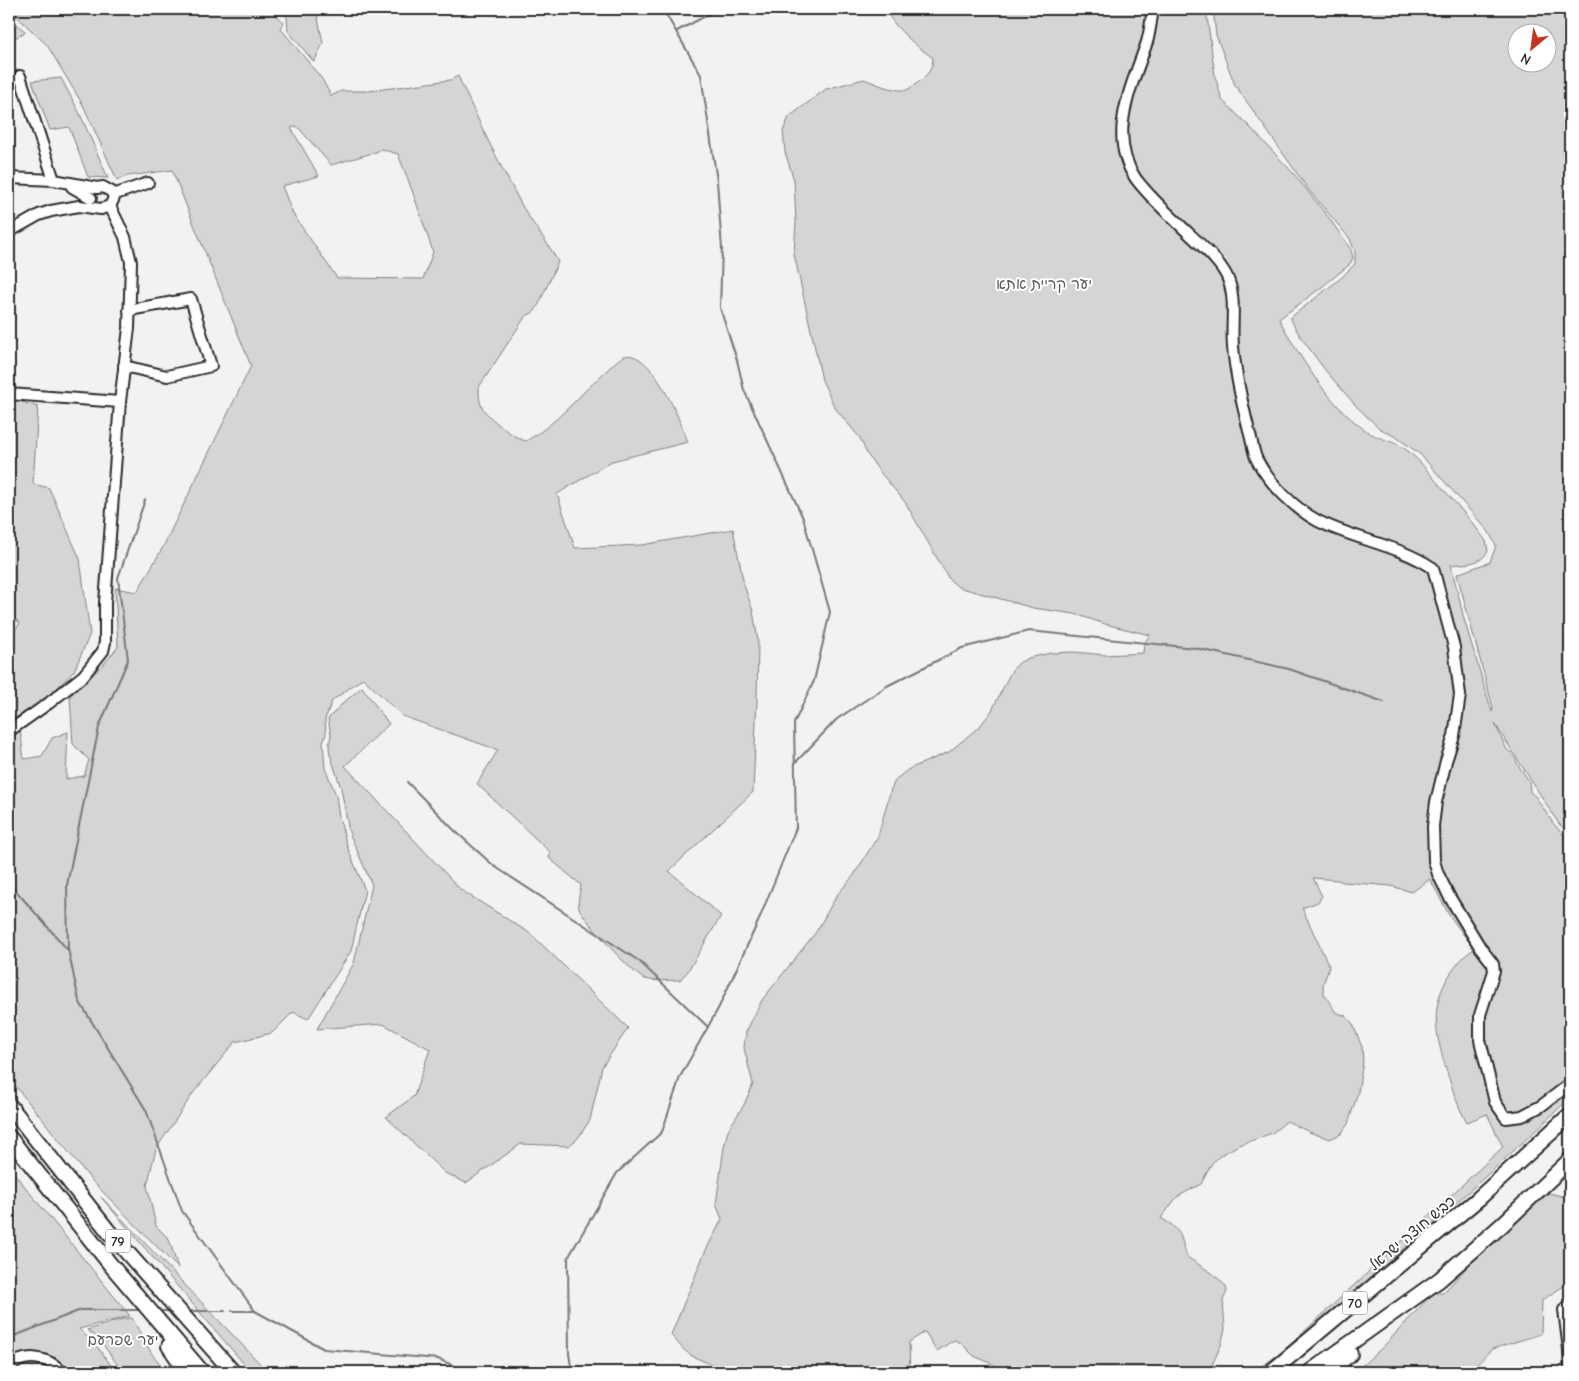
<svg xmlns="http://www.w3.org/2000/svg" width="1579" height="1381" viewBox="0 0 1579 1381" font-family="'Comic Neue','Playpen Sans Hebrew',sans-serif">
<style>
.green{fill:#d5d5d5;stroke:#808080;fill-rule:evenodd}
.lines{fill:none;stroke-linecap:round;stroke-linejoin:round}
.stream{stroke:#787878;stroke-width:2}
.minor-casing{stroke:#2b2b2b;stroke-width:14}
.highway-casing{stroke:#2b2b2b;stroke-width:18}
.minor{stroke:#fff;stroke-width:10}
.highway{stroke:#fff;stroke-width:14}
.labels{text-anchor:middle;stroke-width:4;stroke-linejoin:round;paint-order:stroke}
.shield{fill:#fff;stroke:#6b6b6b;stroke-width:1}
.shield-label{font-size:14px;font-weight:bold;fill:#2b2b2b}
.park-label{font-size:15px;fill:#565656;stroke:#fff}
.street-label{font-size:15px;fill:#2b2b2b;stroke:#fff}
</style>
<rect width="100%" height="100%" fill="#f2f2f2"/>
<filter id="ink" filterUnits="userSpaceOnUse"><feTurbulence type="fractalNoise" baseFrequency=".02" numOctaves="2"/><feDisplacementMap in="SourceGraphic" scale="10" xChannelSelector="R" yChannelSelector="G"/><feConvolveMatrix kernelMatrix="1 2 1 2 8 2 1 2 1" color-interpolation-filters="sRGB"/></filter>
<g filter="url(#ink)">
<!-- green -->
<g class="green">
<path d="M 9,9 L 269,9 L 284,22 L 281,29 L 322,79 L 331,96 L 341,91 L 369,91 L 450,80 L 458,76 C 477,118 497,160 519,200 C 530,222 547,240 558,262 L 539,304 L 535,311 L 525,317 L 479,387 C 479,394 479,401 482,407 C 487,417 515,439 526,441 C 557,424 580,394 607,370 C 612,366 618,358 625,356 C 652,349 681,423 688,442 L 612,461 L 557,494 L 575,548 L 642,545 L 733,529 L 744,585 L 753,611 L 758,641 L 757,699 L 753,792 L 669,871 L 721,916 L 688,971 L 680,980 C 669,980 656,982 645,979 C 635,977 583,919 579,908 C 577,902 580,891 581,885 L 549,858 L 550,852 L 477,784 L 498,750 L 402,716 L 363,678 L 332,701 L 325,719 L 326,734 L 323,742 L 325,768 L 336,795 L 339,817 L 348,849 L 365,890 L 351,951 L 308,1019 L 293,1012 L 272,1033 L 235,1042 L 194,1092 L 156,1149 L 147,1186 L 156,1226 L 169,1239 L 178,1268 L 92,1181 L 9,1078 L 9,734 L 20,729 L 24,759 L 42,756 L 52,738 L 68,732 L 66,779 L 84,776 L 89,760 L 73,744 L 70,696 L 102,666 L 118,647 L 115,588 L 137,592 L 163,547 L 251,366 L 172,170 L 128,176 L 117,180 L 83,105 L 47,45 ZM 297,126 L 331,165 L 376,152 L 381,149 L 398,154 L 412,190 L 433,252 L 423,279 L 337,278 L 293,214 L 282,186 L 319,176 L 291,128 Z"/>
<path d="M 279,9 L 316,9 L 323,43 L 314,62 L 288,31 L 287,17 Z"/>
<path d="M 886,9 L 1206,9 L 1215,76 L 1222,100 L 1249,126 L 1294,174 L 1329,218 L 1351,250 L 1353,258 L 1349,265 L 1322,287 L 1279,319 C 1299,356 1329,405 1365,430 C 1378,440 1396,440 1409,452 C 1419,460 1427,470 1435,480 C 1453,500 1471,520 1486,541 L 1488,551 C 1481,565 1465,563 1451,565 L 1464,619 L 1492,712 L 1493,708 L 1457,574 L 1490,562 L 1496,546 L 1489,532 L 1420,454 L 1396,437 L 1379,428 L 1357,407 L 1325,370 L 1300,336 L 1290,318 L 1341,278 L 1355,264 L 1355,252 L 1350,239 L 1308,189 L 1235,85 L 1216,35 L 1213,9 L 1570,9 L 1570,834 L 1559,824 L 1495,724 L 1506,748 L 1515,758 L 1518,765 L 1529,781 L 1530,792 L 1536,797 L 1553,823 L 1570,842 L 1570,1098 C 1471,1193 1365,1282 1260,1372 L 1253,1372 L 1281,1353 L 1503,1147 L 1487,1114 L 1467,1122 C 1457,1106 1453,1090 1447,1072 C 1436,1036 1428,1007 1451,973 C 1458,963 1463,956 1474,949 L 1449,915 L 1430,879 L 1412,892 L 1391,886 L 1343,882 L 1338,880 L 1313,878 L 1322,896 L 1318,902 L 1302,908 L 1329,966 C 1328,973 1324,979 1323,986 C 1322,996 1332,1003 1335,1012 L 1346,1016 L 1353,1024 L 1362,1047 L 1363,1062 L 1358,1092 L 1348,1124 L 1341,1134 L 1330,1139 L 1309,1132 L 1287,1121 L 1272,1133 L 1237,1146 L 1221,1155 L 1212,1163 L 1201,1184 L 1177,1197 L 1161,1218 L 1172,1225 L 1180,1234 L 1187,1257 L 1212,1273 L 1226,1286 L 1227,1292 L 1223,1300 L 1225,1329 L 1221,1345 L 1209,1372 L 995,1372 L 997,1366 L 974,1356 L 961,1343 L 954,1340 L 937,1351 L 925,1332 L 909,1342 L 910,1372 L 728,1372 L 692,1356 L 683,1349 L 671,1335 L 704,1254 L 722,1219 L 716,1204 L 724,1147 L 728,1130 L 744,1105 L 753,1084 L 744,1048 L 746,1032 L 762,1000 L 816,932 L 837,895 L 854,875 L 878,836 L 891,789 L 896,779 L 909,769 L 949,752 L 980,726 L 991,712 L 1012,670 L 1019,663 L 1028,658 L 1051,653 L 1074,652 L 1105,655 L 1143,653 L 1144,643 L 1150,635 L 1105,624 L 1075,614 L 1033,608 L 958,587 L 949,579 L 905,502 L 880,472 L 867,454 L 860,438 L 835,408 L 822,380 L 794,254 L 796,222 L 794,180 L 785,152 L 783,131 L 789,117 L 826,89 L 864,79 L 885,87 L 899,90 L 907,90 L 919,82 L 929,72 L 932,65 L 933,58 C 917,46 893,28 886,9 ZM 1516,32 L 1546,32 L 1546,62 L 1516,62 Z"/>
<path d="M 9,18 L 26,32 L 9,41 Z"/>
<path d="M 61,78 L 80,114 L 108,178 L 88,177 L 69,127 L 50,130 L 32,81 Z"/>
<path d="M 9,398 L 38,407 L 33,484 L 49,488 L 80,559 L 90,634 L 74,671 L 46,699 L 9,722 L 9,639 L 20,623 L 9,615 Z"/>
<path d="M 362,687 L 389,724 L 345,766 L 461,890 L 531,934 L 628,1028 L 602,1067 L 590,1120 L 578,1138 L 569,1146 L 521,1144 L 466,1183 L 445,1173 L 386,1117 L 414,1096 L 430,1049 L 383,1024 L 317,1029 L 354,963 L 372,885 L 349,832 L 341,788 L 330,754 L 329,748 L 331,734 L 328,719 L 343,703 Z"/>
<path d="M 9,1167 L 130,1316 L 79,1329 L 99,1349 L 116,1372 L 68,1372 L 38,1355 L 9,1359 Z"/>
<path d="M 1549,1193 L 1570,1198 L 1570,1282 L 1542,1300 L 1541,1334 L 1492,1349 L 1470,1372 L 1355,1372 L 1383,1347 L 1433,1293 L 1443,1293 L 1494,1238 Z"/>
<path d="M 101,1197 L 268,1372 L 251,1372 Z"/>
<path d="M 132,1318 L 152,1354 L 167,1372 L 123,1372 L 98,1338 L 87,1330 L 123,1319 Z"/>
</g>
<g class="lines">
<!-- stream -->
<g class="stream">
<path d="M 677,31 L 719,9"/>
<path d="M 145,500 L 118,578 L 128,660 L 99,727 L 67,885 L 68,949 L 79,1001 L 146,1110 L 182,1211 L 255,1311 L 324,1349 L 438,1359 L 469,1372"/>
<path d="M 795,763 L 837,719 L 887,686 L 962,648 L 1029,631 L 1195,648 L 1289,669 L 1384,702"/>
<path d="M 407,782 L 454,830 L 494,866 L 639,961 L 708,1027"/>
<path d="M 9,883 L 67,949"/>
<path d="M 157,1311 L 169,1311"/>
<path d="M 187,1311 L 225,1311"/>
<path d="M 232,1311 L 255,1311"/>
<path d="M 9,1338 L 81,1310 L 140,1310"/>
<path d="M 572,1372 L 569,1354 L 568,1258 L 617,1173 L 662,1132 L 680,1077 L 719,1007 L 758,922 L 796,828 L 794,723 L 814,681 L 830,612 L 803,518 L 744,390 L 737,360 L 720,308 L 722,249 L 717,181 L 701,75 L 663,9"/>
</g>
<defs>
<g id="minor">
<path d="M 1153,9 C 1151,20 1150,32 1147,42 C 1132,86 1106,136 1136,179 C 1149,196 1165,211 1180,225 C 1194,239 1224,263 1229,282 C 1236,302 1231,325 1233,346 C 1235,374 1242,403 1249,431 C 1252,440 1253,452 1257,460 C 1269,483 1295,509 1318,521 C 1356,540 1396,544 1433,568 L 1454,647 L 1460,695 L 1454,736 L 1446,761 L 1436,802 L 1433,826 L 1434,861 L 1438,874 L 1449,896 L 1480,947 L 1493,964 L 1494,971 L 1480,1015 L 1480,1040 L 1495,1102 L 1506,1118 L 1522,1116 L 1541,1106 L 1570,1084"/>
<path d="M 20,76 L 54,180"/>
<path d="M 9,178 L 54,180 L 97,188 L 103,187 L 112,192 L 114,198 L 110,206 L 101,209 L 79,206 L 51,211 L 39,215 L 9,232"/>
<path d="M 72,187 L 91,198"/>
<path d="M 113,195 L 148,183"/>
<path d="M 124,366 L 167,376 L 211,366 L 191,299 L 129,310"/>
<path d="M 9,394 L 120,402"/>
<path d="M 9,731 L 49,703 L 83,676 L 103,651 L 105,642 L 105,603 L 120,402 L 129,328 L 131,262 L 125,237 L 110,206"/>
<path d="M 9,1368 C 24,1352 49,1357 62,1372"/>
<path d="M 1570,1372 L 1569,1350 L 1564,1310 L 1570,1306"/>
</g>
<g id="highway">
<path d="M 9,1105 L 109,1232 L 233,1372"/>
<path d="M 9,1137 L 110,1264 L 202,1372"/>
<path d="M 169,1346 L 187,1372"/>
<path d="M 1271,1372 L 1478,1199 L 1570,1115"/>
<path d="M 1310,1372 L 1439,1280 L 1503,1224 L 1570,1160"/>
<path d="M 1328,1372 L 1350,1354"/>
</g>
</defs>
<!-- minor casing -->
<use href="#minor" class="minor-casing"/>
<!-- highway casing -->
<use href="#highway" class="highway-casing"/>
<!-- minor -->
<use href="#minor" class="minor"/>
<!-- highway -->
<use href="#highway" class="highway"/>
</g>
</g>
<g class="labels">
<!-- shield labels -->
<g class="shield">
<rect x="105.5" y="1229.5" width="25" height="23" rx="4"/>
<rect x="1342.5" y="1291.5" width="25" height="23" rx="4"/>
</g>
<g class="shield-label">
<text x="118" y="1246">79</text>
<text x="1355" y="1308">70</text>
</g>
<!-- park labels -->
<g class="park-label">
<text x="1044" y="289">יער קריית אתא</text>
<text x="123" y="1345">יער שפרעם</text>
</g>
<!-- street labels -->
<g class="street-label">
<text transform="translate(1412 1233) rotate(-40)" y="5">כביש חוצה ישראל</text>
</g>
</g>
<!-- margin -->
<rect width="1579" height="1381" fill="none" stroke="#fff" stroke-width="30"/>
<rect x="15" y="15" width="1549" height="1351" fill="none" stroke="#2b2b2b" stroke-width="2" filter="url(#ink)"/>
<!-- north arrow -->
<g transform="translate(1532 48) rotate(209)"><circle r="24" fill="#ffffff" stroke="#aaaaaa"/>
<path d="M0-4L9 19L0 12L-9 19Z" fill="#c8321e"/>
<text y="-8" font-size="14" font-weight="bold" text-anchor="middle" fill="#2b2b2b">N</text>
</g>
</svg>
